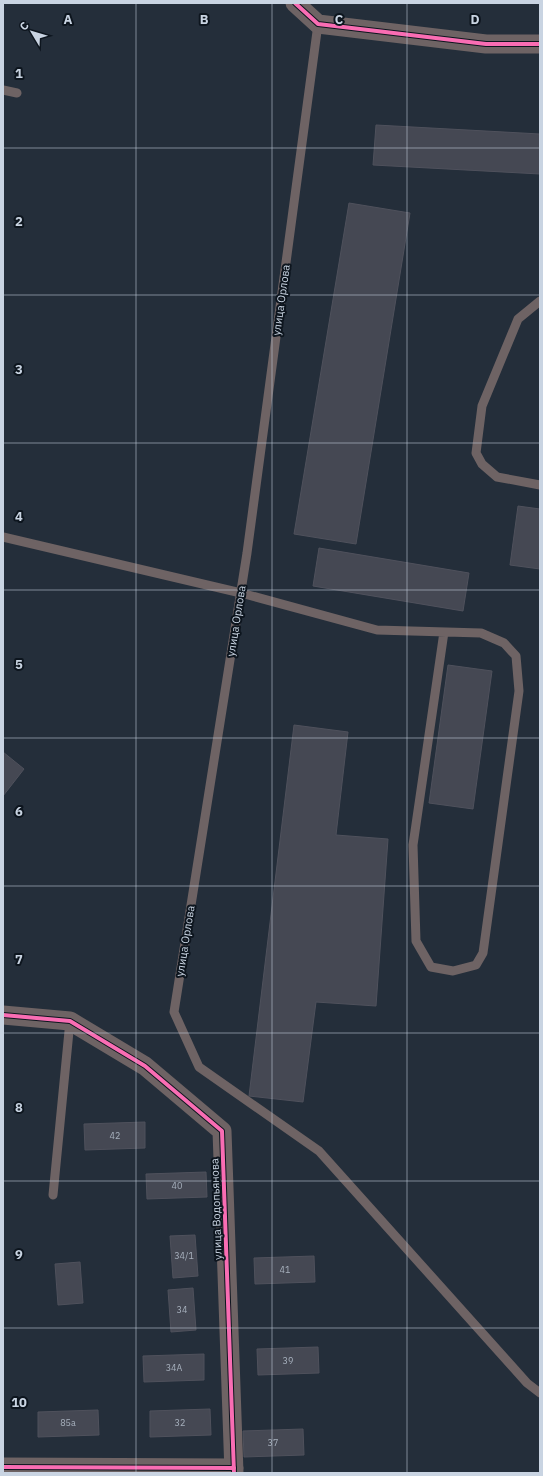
<svg xmlns="http://www.w3.org/2000/svg" width="543" height="1476" viewBox="0 0 543 1476" font-family="'IBM Plex Sans',sans-serif">
<style>
.building{fill:#454853;stroke:#4f515c}
.lines{fill:none;stroke-linecap:round;stroke-linejoin:round}
.service{stroke:#6e6364;stroke-width:9}
.minor{stroke:#6e6364;stroke-width:19}
.cycleway-casing{stroke:#0d151e;stroke-width:6}
.cycleway{stroke:#f96db3;stroke-width:4}
.grid{fill:none;stroke:#c9d4e2;stroke-width:1;stroke-opacity:0.55}
.labels{text-anchor:middle;stroke-width:4;stroke-linejoin:round;paint-order:stroke}
.number-label{font-size:9px;fill:#a8b1be}
.street-label{font-size:11px;fill:#c9d4e2;stroke:#0d151e}
.grid-label{font-size:13px;text-anchor:middle;font-weight:bold;fill:#c9d4e2;stroke:#0d151e;stroke-width:4;stroke-linejoin:round;paint-order:stroke}
</style>
<rect width="100%" height="100%" fill="#242e3a"/>
<!-- building -->
<g class="building">
<path d="M 376,125 L 540,134 L 540,174 L 373,165 Z"/>
<path d="M 349,203 L 410,213 L 356,544 L 294,534 Z"/>
<path d="M 518,506 L 540,509 L 540,569 L 510,565 Z"/>
<path d="M 319,548 L 469,573 L 463,611 L 313,586 Z"/>
<path d="M 448,665 L 492,671 L 473,809 L 429,803 Z"/>
<path d="M 294,725 L 348,732 L 336,835 L 388,839 L 376,1006 L 316,1002 L 303,1102 L 249,1096 Z"/>
<path d="M 3,752 L 24,769 L 3,796 Z"/>
<path d="M 145,1122 L 145,1148 L 85,1150 L 84,1124 Z"/>
<path d="M 206,1172 L 207,1197 L 147,1199 L 146,1174 Z"/>
<path d="M 195,1235 L 198,1276 L 173,1278 L 170,1236 Z"/>
<path d="M 314,1256 L 315,1282 L 255,1284 L 254,1258 Z"/>
<path d="M 80,1262 L 83,1303 L 58,1305 L 55,1264 Z"/>
<path d="M 193,1288 L 196,1330 L 171,1332 L 168,1290 Z"/>
<path d="M 318,1347 L 319,1373 L 258,1375 L 257,1349 Z"/>
<path d="M 204,1354 L 204,1380 L 144,1382 L 143,1356 Z"/>
<path d="M 210,1409 L 211,1435 L 150,1437 L 150,1411 Z"/>
<path d="M 98,1410 L 99,1435 L 38,1437 L 38,1412 Z"/>
<path d="M 303,1429 L 304,1455 L 244,1457 L 243,1431 Z"/>
</g>
<g class="lines">
<!-- service -->
<g class="service">
<path d="M 318,24 L 247,553 L 174,1012 L 199,1067 L 319,1151 L 527,1383 L 540,1393"/>
<path d="M 3,90 L 17,93"/>
<path d="M 540,301 L 518,319 L 482,406 L 476,453 L 482,464 L 497,477 L 540,485"/>
<path d="M 3,537 L 241,593 L 377,630 L 481,633 L 504,643 L 516,656 L 519,691 L 483,953 L 476,965 L 453,971 L 431,967 L 416,941 L 413,845 L 444,632"/>
<path d="M 53,1195 L 70,1021"/>
</g>
<!-- minor -->
<g class="minor">
<path d="M 295,3 L 318,24 L 486,44 L 540,44"/>
<path d="M 3,1015 L 70,1021 L 145,1066 L 222,1131 L 234,1473"/>
<path d="M 3,1467 L 234,1468"/>
</g>
<defs>
<g id="cycleway">
<path d="M 295,3 L 318,24 L 486,44 L 540,44"/>
<path d="M 3,1015 L 70,1021 L 145,1066 L 222,1131 L 234,1473"/>
<path d="M 3,1467 L 234,1468"/>
</g>
</defs>
<!-- cycleway casing -->
<use href="#cycleway" class="cycleway-casing"/>
<!-- cycleway -->
<use href="#cycleway" class="cycleway"/>
</g>
<!-- grid -->
<path class="grid" d="M 136,3 L 136,1473M 272,3 L 272,1473M 407,3 L 407,1473M 3,148 L 540,148M 3,295 L 540,295M 3,443 L 540,443M 3,590 L 540,590M 3,738 L 540,738M 3,886 L 540,886M 3,1033 L 540,1033M 3,1181 L 540,1181M 3,1328 L 540,1328"/>
<g class="labels">
<!-- number labels -->
<g class="number-label">
<text x="115" y="1139">42</text>
<text x="177" y="1189">40</text>
<text x="184" y="1259">34/1</text>
<text x="285" y="1273">41</text>
<text x="182" y="1313">34</text>
<text x="288" y="1364">39</text>
<text x="174" y="1371">34А</text>
<text x="68" y="1426">85а</text>
<text x="180" y="1426">32</text>
<text x="273" y="1446">37</text>
</g>
<!-- street labels -->
<g class="street-label">
<text transform="translate(281 300) rotate(-82)" y="4">улица Орлова</text>
<text transform="translate(236 621) rotate(-81)" y="4">улица Орлова</text>
<text transform="translate(185 941) rotate(-81)" y="4">улица Орлова</text>
<text transform="translate(216 1209) rotate(-92)" y="4">улица Водопьянова</text>
</g>
</g>
<g class="grid-label">
<text x="68" y="24">A</text>
<text x="204" y="24">B</text>
<text x="339" y="24">C</text>
<text x="475" y="24">D</text>
<text x="19" y="78">1</text>
<text x="19" y="226">2</text>
<text x="19" y="374">3</text>
<text x="19" y="521">4</text>
<text x="19" y="669">5</text>
<text x="19" y="816">6</text>
<text x="19" y="964">7</text>
<text x="19" y="1112">8</text>
<text x="19" y="1259">9</text>
<text x="19" y="1407">10</text>
</g>
<!-- border -->
<rect width="543" height="1476" fill="none" stroke="#c9d4e2" stroke-width="8"/>
<!-- north arrow -->
<g transform="translate(32 32) rotate(308)" stroke="#0d151e" stroke-width="3" paint-order="stroke">
<path d="M0-3L7 15L0 10L-7 15Z" fill="#c9d4e2"/>
<text y="-6" font-size="11" font-weight="bold" text-anchor="middle" fill="#c9d4e2">С</text>
</g>
</svg>
